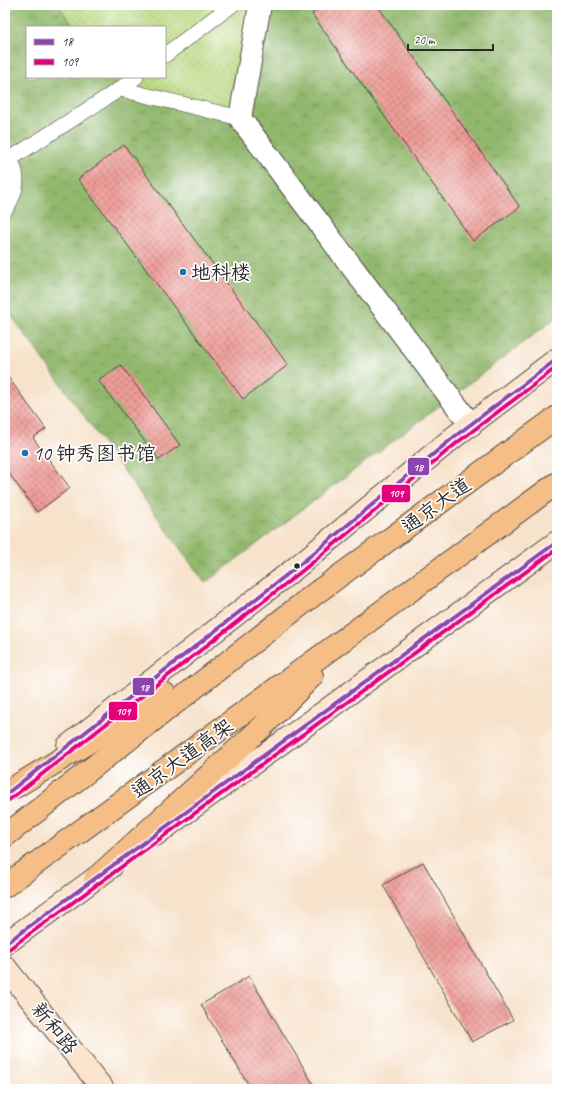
<svg xmlns="http://www.w3.org/2000/svg" width="562" height="1094" viewBox="0 0 562 1094" font-family="Caveat,'LXGW WenKai TC',sans-serif">
<style>
.grass{fill:url(#grass-dots);stroke:#728154}
.forest{fill:url(#forest-crowns);stroke:#5e724c}
.building{fill:url(#building-cross-hatch)}
.lines{fill:none;stroke-linecap:round;stroke-linejoin:round}
.lane-casing{stroke:#4a4643;stroke-width:16}
.street-casing{stroke:#4a4643;stroke-width:24}
.secondary-casing{stroke:#4a4643;stroke-width:24}
.highway-casing{stroke:#4a4643;stroke-width:24}
.lane{stroke:#fff;stroke-width:15}
.street{stroke:#fff;stroke-width:22}
.secondary{stroke:#fbe5cf;stroke-width:22}
.highway{stroke:#f5be86;stroke-width:22}
.bus-1-casing{stroke:#fff;stroke-width:7}
.bus-2-casing{stroke:#fff;stroke-width:7}
.bus-1{stroke:#8e44ad;stroke-width:4}
.bus-2{stroke:#e5007d;stroke-width:4}
.poi-dot{fill:#1f6fb2;stroke:#fff;stroke-width:1.5}
.bus-dot{fill:#2b2b2b;stroke:#fff;stroke-width:1.5}
.labels{text-anchor:middle;stroke-width:3.5;stroke-linejoin:round;paint-order:stroke}
.poi-label{font-size:20px;fill:#2b2b2b;stroke:#fff;text-anchor:start}
.street-label{font-size:20px;fill:#2b2b2b;stroke:#fff}
.line-badge{stroke:#fff;stroke-width:1.5}
.badge-label{font-size:11px;text-anchor:middle;font-weight:bold;fill:#fff}
</style>
<defs>
<pattern id="grass-dots" width="8" height="8" patternUnits="userSpaceOnUse"><rect width="8" height="8" fill="#b8d77e"/><path d="M2 2h.1M6 6h.1" fill="none" stroke="#9eb96d" stroke-width="1.8" stroke-linecap="round"/></pattern>
<pattern id="forest-crowns" width="20" height="18" patternUnits="userSpaceOnUse"><rect width="20" height="18" fill="#92b86d"/><path d="M2 6a3 3 0 1 1 6 0M12 15a3 3 0 1 1 6 0" fill="none" stroke="#77965a"/></pattern>
<pattern id="building-cross-hatch" width="8" height="8" patternUnits="userSpaceOnUse"><rect width="8" height="8" fill="#ef9e99"/><path d="M0 0l8 8M0 8l8-8" fill="none" stroke="#c2817d"/></pattern>
</defs>
<rect width="100%" height="100%" fill="#fff"/>
<filter id="ink" filterUnits="userSpaceOnUse"><feTurbulence type="fractalNoise" baseFrequency=".025" numOctaves="2"/><feDisplacementMap in="SourceGraphic" scale="8" xChannelSelector="R" yChannelSelector="G"/><feConvolveMatrix kernelMatrix="1 2 1 2 8 2 1 2 1" color-interpolation-filters="sRGB"/></filter>
<filter id="wash" filterUnits="userSpaceOnUse"><feTurbulence type="fractalNoise" baseFrequency=".012" numOctaves="4" result="noise"/><feDisplacementMap in="SourceGraphic" scale="16" xChannelSelector="R" yChannelSelector="G"/><feGaussianBlur stdDeviation="0.9" result="paint"/><feColorMatrix in="noise" values="0 0 0 0 0 0 0 0 0 0 0 0 0 0 0 0 0 1.4 0 .05"/><feComposite in="paint" operator="in"/></filter>
<g filter="url(#wash)">
<rect width="100%" height="100%" fill="#f7e2cb"/>
<!-- grass -->
<path class="grass" d="M 58,5 L 260,5 L 240,118 L 120,89 L 111,77 L 165,77 L 165,27 L 74,27 Z"/>
<!-- forest -->
<path class="forest" d="M 5,5 L 58,5 L 74,27 L 27,27 L 27,77 L 111,77 L 120,89 L 239,118 L 260,5 L 557,5 L 557,317 L 205,583 L 5,307 L 5,210 L 12,200 L 5,153 Z"/>
<g id="blocks">
<!-- building -->
<g class="building">
<path d="M 325,5 L 377,5 L 520,207 L 473,241 L 312,14 Z"/>
<path d="M 124,145 L 288,365 L 243,399 L 78,179 Z"/>
<path d="M 121,365 L 180,445 L 159,460 L 98,380 Z"/>
<path d="M 5,373 L 46,429 L 33,438 L 70,488 L 37,512 L 5,468 Z"/>
<path d="M 423,862 L 513,1020 L 472,1042 L 383,885 Z"/>
<path d="M 249,976 L 316,1089 L 251,1089 L 201,1005 Z"/>
</g>
</g>
</g>
<g filter="url(#ink)">
<use href="#blocks" fill-opacity="0" stroke="#4a4643" stroke-width="1"/>
<g class="lines">
<defs>
<g id="lane">
<path d="M 165,55 L 232,5"/>
<path d="M 120,89 L 240,118"/>
<path d="M 5,153 C 21,172 18,191 5,210"/>
<path d="M 10,159 L 120,89 L 136,77"/>
</g>
<path id="street" d="M 260,5 L 240,118 L 471,425"/>
<g id="secondary">
<path d="M 68,746 L 298,566 L 454,437 L 557,359"/>
<path d="M 155,835 L 557,542"/>
<path d="M 5,944 L 111,867"/>
<path d="M 5,967 L 103,1089"/>
</g>
<g id="highway">
<path d="M 15,787 L 132,716 L 165,694"/>
<path d="M 5,836 L 316,593 L 557,417"/>
<path d="M 95,879 L 262,727 L 312,676"/>
<path d="M 5,886 L 358,629 L 557,483"/>
</g>
</defs>
<!-- lane casing -->
<use href="#lane" class="lane-casing"/>
<!-- street casing -->
<use href="#street" class="street-casing"/>
<!-- secondary casing -->
<use href="#secondary" class="secondary-casing"/>
<!-- highway casing -->
<use href="#highway" class="highway-casing"/>
<!-- lane -->
<use href="#lane" class="lane"/>
<!-- street -->
<use href="#street" class="street"/>
<!-- secondary -->
<use href="#secondary" class="secondary"/>
<!-- highway -->
<use href="#highway" class="highway"/>
<defs>
<g id="bus-1">
<path d="M 5,795 L 298,566 L 454,437 L 557,359"/>
<path d="M 5,944 L 557,542"/>
</g>
<g id="bus-2">
<path d="M 9,800 L 302,571 L 458,442 L 557,367"/>
<path d="M 9,949 L 557,549"/>
</g>
</defs>
<!-- bus-1 casing -->
<use href="#bus-1" class="bus-1-casing"/>
<!-- bus-2 casing -->
<use href="#bus-2" class="bus-2-casing"/>
<!-- bus-1 -->
<use href="#bus-1" class="bus-1"/>
<!-- bus-2 -->
<use href="#bus-2" class="bus-2"/>
</g>
</g>
<!-- markers -->
<g class="poi-dot">
<circle cx="183" cy="272" r="4"/>
<circle cx="25" cy="453" r="4"/>
</g>
<circle class="bus-dot" cx="297" cy="566" r="3.5"/>
<g class="labels">
<!-- poi labels -->
<g class="poi-label">
<text x="191" y="279">地科楼</text>
<text x="33" y="460">10 钟秀图书馆</text>
</g>
<!-- street labels -->
<g class="street-label">
<text transform="translate(436 505) rotate(-36)" y="7">通京大道</text>
<text transform="translate(182 758) rotate(-36)" y="7">通京大道高架</text>
<text transform="translate(55 1028) rotate(51)" y="7">新和路</text>
</g>
</g>
<g class="line-badge">
<rect x="407" y="457" width="23" height="19" rx="4" fill="#8e44ad"/>
<rect x="381" y="484" width="30" height="19" rx="4" fill="#e5007d"/>
<rect x="132" y="677" width="23" height="19" rx="4" fill="#8e44ad"/>
<rect x="108" y="701" width="30" height="20" rx="4" fill="#e5007d"/>
</g>
<g class="badge-label">
<text x="418" y="471">18</text>
<text x="396" y="497">109</text>
<text x="144" y="691">18</text>
<text x="123" y="715">109</text>
</g>
<!-- margin -->
<rect width="562" height="1094" fill="none" stroke="#fff" stroke-width="20"/>
<!-- legend -->
<rect x="26" y="26" width="140" height="52" fill="#ffffff" stroke="#aaaaaa"/>
<rect x="34" y="39" width="20" height="6" fill="#8e44ad" stroke="#aaaaaa"/>
<text x="62" y="46" font-size="12" fill="#2b2b2b">18</text>
<rect x="34" y="59" width="20" height="6" fill="#e5007d" stroke="#aaaaaa"/>
<text x="62" y="66" font-size="12" fill="#2b2b2b">109</text>
<!-- scale -->
<path d="M408 44v6h85v-6" fill="none" stroke="#2b2b2b" stroke-width="2"/>
<text x="414" y="44" font-size="12" fill="#2b2b2b" stroke="#ffffff" stroke-width="3" paint-order="stroke">20 m</text>
</svg>
